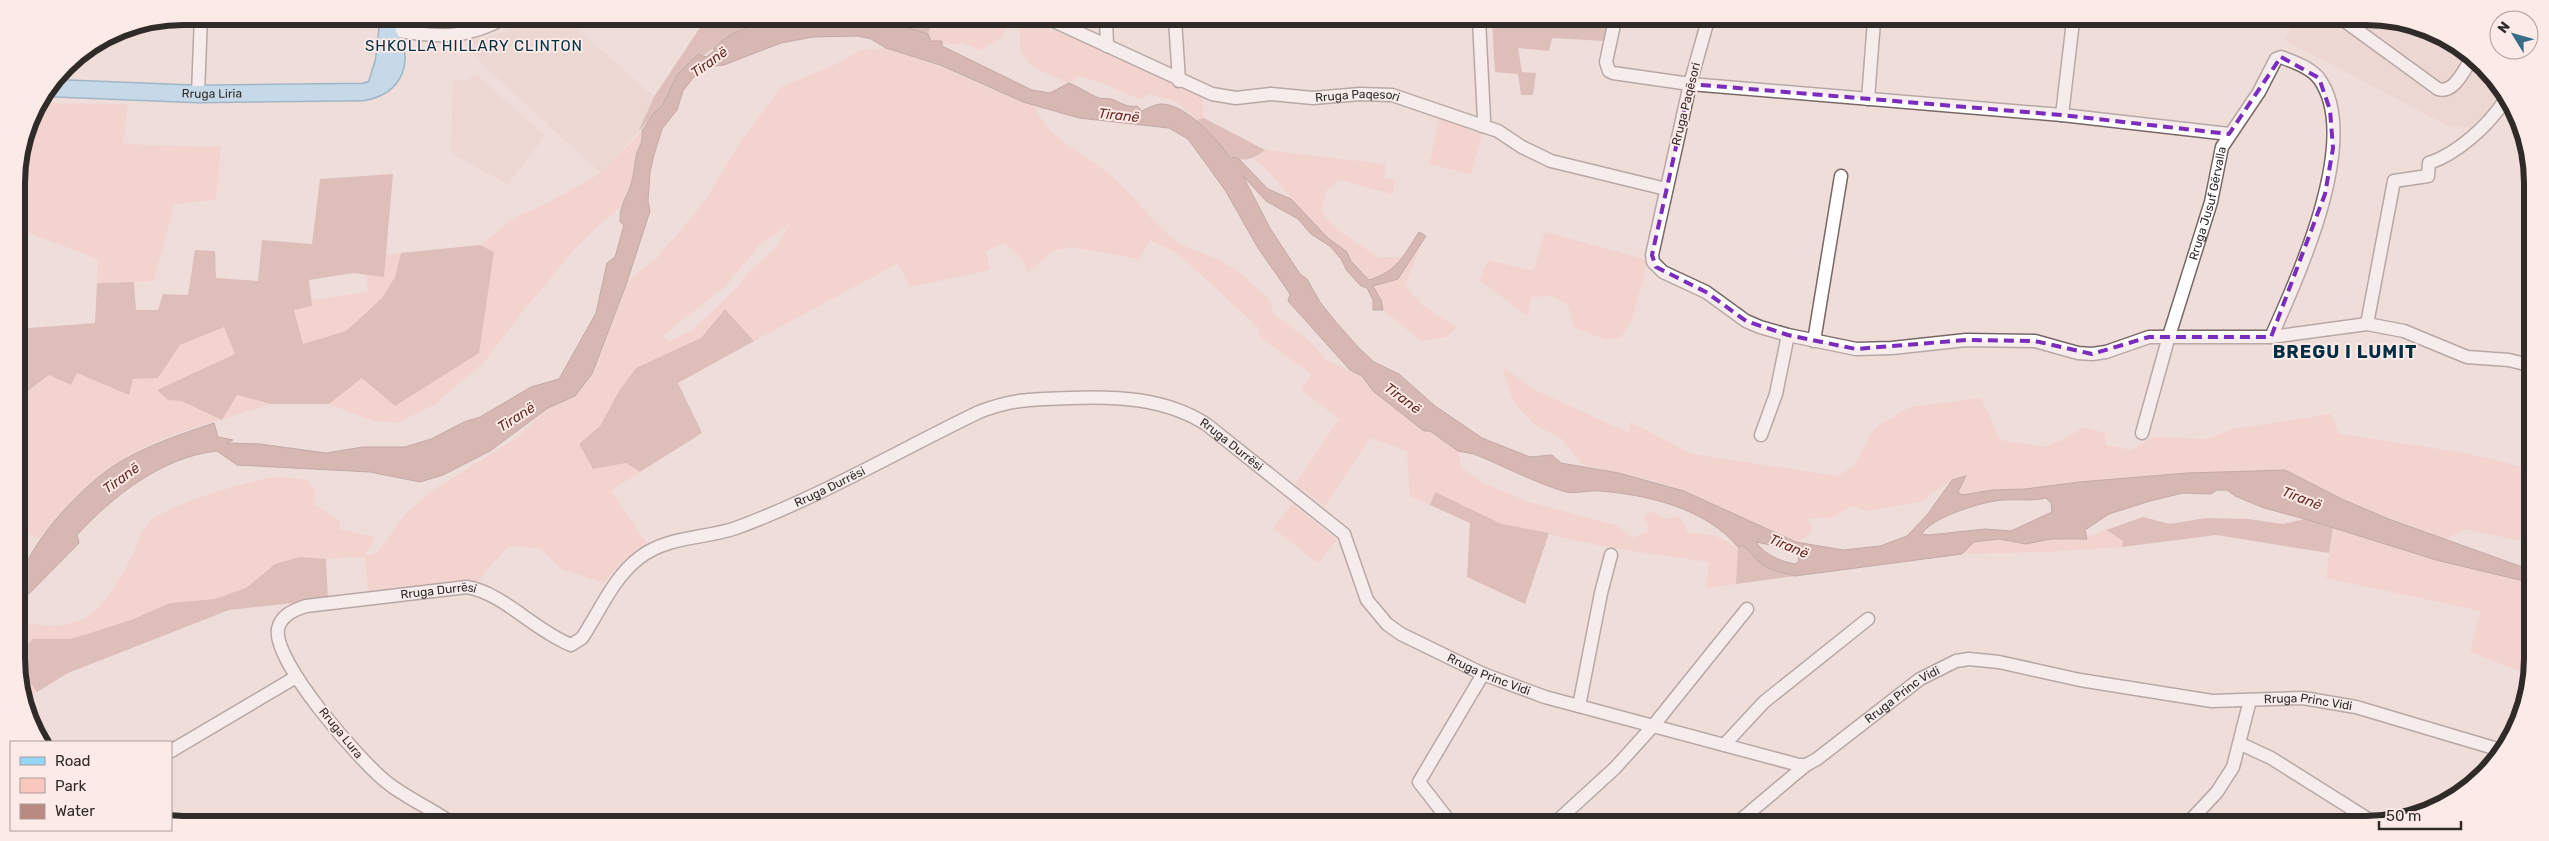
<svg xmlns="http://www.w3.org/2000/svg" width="2549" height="841" viewBox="0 0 2549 841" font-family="Rubik,sans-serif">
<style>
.built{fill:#e9d0cb}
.green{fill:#f8c8bf;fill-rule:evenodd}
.forest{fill:#c99a91}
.water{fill:#b88a82;stroke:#8f6d67;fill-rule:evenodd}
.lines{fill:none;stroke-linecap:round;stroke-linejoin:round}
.minor-casing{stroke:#776865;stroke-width:15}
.major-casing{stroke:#4188ad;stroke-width:19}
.minor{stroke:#fff;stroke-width:12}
.major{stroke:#92d6f8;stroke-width:16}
.marked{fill:none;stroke:#7b2cbf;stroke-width:4;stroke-dasharray:10 6;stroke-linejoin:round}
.labels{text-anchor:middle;stroke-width:4;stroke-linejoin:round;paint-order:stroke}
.street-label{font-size:12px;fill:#302a29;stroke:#fceae7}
.water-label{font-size:14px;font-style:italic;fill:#672b23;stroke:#fceae7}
.quarter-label{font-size:15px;letter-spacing:1px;fill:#002e43;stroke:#fceae7}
.district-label{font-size:18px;font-weight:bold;letter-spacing:1px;fill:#002e43;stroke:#fceae7}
.rim{fill:none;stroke:#302a29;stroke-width:6}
</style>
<rect width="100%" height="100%" fill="#efddda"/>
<!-- built -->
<g class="built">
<path d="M 523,17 L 564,17 L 654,97 L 638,132 L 601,173 L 484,66 L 465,43 L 507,31 Z"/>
<path d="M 2294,22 L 2409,22 L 2450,39 L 2491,73 L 2504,98 L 2469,128 L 2449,126 L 2284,40 Z"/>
<path d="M 477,75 L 545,136 L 508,184 L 451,153 L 453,81 L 466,80 Z"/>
</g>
<!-- green -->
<g class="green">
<path d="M 934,18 L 1013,18 L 1000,38 L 981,50 L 961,42 L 959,45 L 931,41 L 928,34 Z"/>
<path d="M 1023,18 L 1114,55 L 1202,96 L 1204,118 L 1197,120 L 1177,102 L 1150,94 L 1139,99 L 1102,83 L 1078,76 L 1069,83 C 1033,68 1012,64 1023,18 Z"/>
<path d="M 886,48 C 938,61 983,89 1034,106 C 1051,144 1093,156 1120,184 C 1139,203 1154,224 1176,241 C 1191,251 1209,254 1224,263 C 1242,273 1257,288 1271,301 L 1272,312 L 1308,340 L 1326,360 L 1362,376 L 1426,431 L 1430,431 L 1458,451 L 1461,467 L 1483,483 L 1529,502 L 1616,525 L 1632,538 L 1649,531 L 1645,518 L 1650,511 L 1665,519 L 1680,516 L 1688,533 L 1713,535 L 1738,547 L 1736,584 L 1706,588 L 1709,562 L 1611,548 L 1502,524 L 1435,492 L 1430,505 L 1410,496 L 1407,451 L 1370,438 L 1325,506 L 1295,485 L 1339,419 L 1302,390 L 1311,374 L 1261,338 L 1258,327 L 1177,253 L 1150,240 L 1139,259 L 1072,247 L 1054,250 L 1027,273 L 1023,259 L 1004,243 L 986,251 L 990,270 L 910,287 L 898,263 L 754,341 L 725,309 L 701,338 L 673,353 L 619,391 L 600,426 L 579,444 L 593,469 L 626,463 L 640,472 L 611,491 L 647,544 C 630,555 616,566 604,583 L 561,569 L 540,548 L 508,546 L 478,581 L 368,594 L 365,557 L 326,559 L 300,557 L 275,564 L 246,588 L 215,599 L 170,603 L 131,620 L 71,639 L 32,639 L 25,675 L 37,692 L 24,700 L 19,690 L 19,622 C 88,635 103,611 133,554 C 138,545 141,531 148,523 C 164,506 245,482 269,478 C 281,476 296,479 307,480 L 315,490 L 314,504 L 340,521 L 339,529 L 375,537 L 365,556 L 378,552 L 405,515 L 433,490 L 517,438 L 548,408 L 575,396 L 592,374 L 627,282 L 657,258 L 705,201 L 737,147 L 781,87 L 832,66 L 861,50 ZM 789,225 L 778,245 L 747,274 L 736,289 L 691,331 L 669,341 L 662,336 L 725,287 L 759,245 Z"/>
<path d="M 40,103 L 128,104 L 123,144 L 221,147 L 216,200 L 174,204 L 154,281 L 97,283 L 98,259 L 29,233 L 17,216 L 17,173 L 29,119 Z"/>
<path d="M 1440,117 L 1482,135 L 1471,174 L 1429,164 Z"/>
<path d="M 642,131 L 643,143 L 635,156 L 636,165 L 631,184 L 620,207 L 580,243 L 523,311 L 485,361 L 434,405 L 397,423 L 373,421 L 329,404 L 362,378 L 494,252 L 480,245 L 517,216 L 544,205 L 601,173 Z"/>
<path d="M 1265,150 L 1385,164 L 1384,178 L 1395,180 L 1392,194 L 1339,180 L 1326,191 L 1321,211 C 1335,233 1357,241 1377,257 L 1402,257 L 1388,274 L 1369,280 C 1350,254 1325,236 1303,212 C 1286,194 1275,174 1254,159 Z"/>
<path d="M 1545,232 L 1648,260 L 1632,320 L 1621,337 L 1606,340 L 1574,327 L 1568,305 L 1552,296 L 1531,297 L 1527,316 L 1480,280 L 1488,260 L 1533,271 Z"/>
<path d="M 1420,247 L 1405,286 L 1422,305 L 1456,327 L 1446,337 L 1421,341 L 1383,310 L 1381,300 L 1373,286 L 1398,279 Z"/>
<path d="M 401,253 L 395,277 L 382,298 L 346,331 L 303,344 L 294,310 L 312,306 L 311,300 L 368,292 L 367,275 L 383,277 L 385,255 Z"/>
<path d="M 224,327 L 235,354 L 157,390 L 168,400 L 181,401 L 222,420 L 237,395 L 271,404 C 220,421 161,433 117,464 C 87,484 63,512 39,538 L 19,530 L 18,396 L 25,394 L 49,375 L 76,373 L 133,379 L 158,378 L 180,345 Z"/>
<path d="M 1502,366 L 1533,389 L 1629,433 L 1630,422 L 1692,454 L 1837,476 L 1854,466 L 1875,428 L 1910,407 L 1981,398 L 2000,440 L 2044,447 L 2064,439 L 2084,427 L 2105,433 L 2106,445 L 2131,450 L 2153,437 L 2207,439 L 2233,429 L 2331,414 L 2339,434 C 2402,444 2467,450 2528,469 L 2528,536 L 2521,541 L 2465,529 L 2445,539 L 2344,500 L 2284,470 L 2187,473 L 2072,483 L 2025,489 L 1992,490 L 1962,495 L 1958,492 L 1965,476 L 1952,480 L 1920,502 L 1866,511 L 1852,506 L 1830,518 L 1806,519 L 1813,528 L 1806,537 L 1796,542 L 1684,491 L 1655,481 L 1583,465 L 1562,439 L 1533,423 L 1514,403 Z"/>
<path d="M 1292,504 L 1337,540 L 1318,563 L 1273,528 Z"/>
<path d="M 2333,528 L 2436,560 L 2528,582 L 2527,674 L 2470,652 L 2481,611 L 2326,578 Z"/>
<path d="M 2106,530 L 2123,541 L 2122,547 L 2048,552 L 1962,554 L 1973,542 L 1999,539 L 2026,544 L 2051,539 L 2080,540 Z"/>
</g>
<!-- forest -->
<g class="forest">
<path d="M 731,18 L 816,18 C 793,21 769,19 747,27 C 730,33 719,45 704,55 L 698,54 L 677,75 L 662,106 L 638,132 L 654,97 L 703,23 L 714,23 Z"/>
<path d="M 858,18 L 934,18 L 928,34 L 883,20 Z"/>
<path d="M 1492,20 L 1608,20 L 1604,41 L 1552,38 L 1549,51 L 1518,48 L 1522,72 L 1536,73 L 1533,95 L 1521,95 L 1518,74 L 1495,72 Z"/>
<path d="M 1204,118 L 1265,150 C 1234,176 1216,143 1197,120 Z"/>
<path d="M 393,174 L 384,277 L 353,273 L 309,280 L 312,306 L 294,310 L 303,344 L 346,331 L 382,298 L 395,277 L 401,253 L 480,245 L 494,252 L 479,353 L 395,406 L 362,378 L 329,404 L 271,404 L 237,395 L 222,420 L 181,401 L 168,400 L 157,390 L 235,354 L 224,327 L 180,345 L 158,378 L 133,379 L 129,395 L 77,373 L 71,385 L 49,375 L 24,394 L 18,396 L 17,329 L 95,323 L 97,283 L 134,282 L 136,310 L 158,310 L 163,294 L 188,295 L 195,250 L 215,251 L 216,278 L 258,281 L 262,240 L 312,244 L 320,179 Z"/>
<path d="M 725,309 L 754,341 L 678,383 L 702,433 L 640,472 L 626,463 L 593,469 L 579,444 L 600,426 L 619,391 L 636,368 L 701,338 Z"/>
<path d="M 1435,492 L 1502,524 L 1549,533 L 1525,604 L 1467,577 L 1470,523 L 1430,505 Z"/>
<path d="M 2143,517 L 2170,524 L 2206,518 L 2248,519 L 2283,524 L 2305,519 L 2333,528 L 2329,553 L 2216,535 L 2122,547 L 2123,541 L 2106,530 Z"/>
<path d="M 1743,545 L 1755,555 L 1764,566 L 1795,576 L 1736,584 L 1738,547 Z"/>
<path d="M 300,557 L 326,559 L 328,599 L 229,610 L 68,673 L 37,692 L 25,675 L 20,655 L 32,639 L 71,639 L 131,620 L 170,603 L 215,599 L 246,588 L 275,564 Z"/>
</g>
<!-- water -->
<path class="water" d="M 816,18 L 883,20 L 928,34 L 931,41 L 942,41 L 942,46 L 1032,90 L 1050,93 L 1069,83 C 1080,87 1088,94 1099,98 C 1103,99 1107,98 1111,99 C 1121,102 1126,108 1137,106 L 1142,111 C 1147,108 1154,105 1160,104 C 1186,103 1216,139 1230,157 L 1238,158 L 1268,189 L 1291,199 L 1328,238 L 1347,252 L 1351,261 L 1369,280 C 1398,271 1403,256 1419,232 L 1426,236 L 1398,279 L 1373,286 L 1381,300 L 1383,310 L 1373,310 L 1373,300 L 1367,288 L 1361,286 L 1347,271 L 1341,259 L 1331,247 L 1311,234 L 1298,219 L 1266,201 L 1243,176 L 1270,228 L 1300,274 L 1307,279 L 1320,302 L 1335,321 L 1359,348 L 1374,362 L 1399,374 L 1435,406 L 1482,438 L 1530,457 L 1552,455 L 1561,463 L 1619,473 L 1684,491 L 1796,542 L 1843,550 L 1880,546 L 1907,536 L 1927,515 L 1952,480 L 1966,476 L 1958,492 L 1962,495 L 1992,490 L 2025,489 L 2079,482 L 2187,473 L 2285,470 L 2344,500 L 2389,519 L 2528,569 L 2528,582 L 2436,560 L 2305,519 L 2264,508 L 2235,496 L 2227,490 L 2217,490 L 2211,494 L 2183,493 L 2150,501 L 2109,514 L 2085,530 L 2087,539 L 2051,539 L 2026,544 L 1999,539 L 1974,542 L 1962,554 L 1795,576 C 1785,573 1772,571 1763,565 C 1755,560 1751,551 1743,545 L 1738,547 C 1705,508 1648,495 1600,491 C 1589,490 1576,494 1566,492 C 1535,483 1504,466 1474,454 L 1458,451 L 1430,431 L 1424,431 L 1373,391 L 1362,376 L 1350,370 L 1288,301 L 1290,294 L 1258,248 L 1225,190 L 1188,139 L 1169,128 L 1079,118 L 1023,102 L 940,65 L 886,48 L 871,39 L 858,36 L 813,37 L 781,43 L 724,65 L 706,67 L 693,78 L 683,91 L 677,110 L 662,129 L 654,155 L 650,172 L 648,201 L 650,211 L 627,282 L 592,374 L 575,396 L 548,408 L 490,451 L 443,475 L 420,482 L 370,472 L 237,465 L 217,451 C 162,457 113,496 77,535 L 79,543 L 19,604 C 19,596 17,585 20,578 C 33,538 83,485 118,463 C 148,445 181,434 214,423 L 218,437 L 233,440 L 227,443 L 260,444 L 326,453 L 363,447 L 405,447 L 431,439 L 464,422 L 480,417 L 531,387 L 559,379 L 596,313 L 607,263 L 615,257 L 624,225 L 620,222 C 620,202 626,200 631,184 C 634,175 634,166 636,157 C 637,146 643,148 642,131 L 654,113 L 662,106 L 677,75 L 698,54 L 706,57 L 715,50 L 713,49 C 743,18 778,24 816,18 ZM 2046,498 L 2051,503 L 2052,512 L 2011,531 L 1985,529 L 1929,535 L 1922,534 C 1931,518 1976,504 1995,501 C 2012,498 2029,502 2046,498 ZM 1756,542 L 1775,546 L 1798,556 L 1799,561 L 1795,564 C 1780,561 1765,555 1756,542 Z"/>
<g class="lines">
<defs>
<g id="minor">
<path id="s1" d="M 1047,18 L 1212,94 L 1236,98 L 1271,94 L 1313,98 L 1360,94 L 1392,95 L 1498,131 L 1522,147 L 1551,161 L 1666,189"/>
<path d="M 1106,19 L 1107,46"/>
<path d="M 1175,19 L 1179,81"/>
<path d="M 1479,20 L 1484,119 L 1482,126"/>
<path d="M 1615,20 L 1606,62 L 1609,71 L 1613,73 L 1690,84 L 2062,115 L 2229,134"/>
<path d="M 1708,20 L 1690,84 L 1652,255 L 1653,262 L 1663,272 L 1706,292 L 1746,321 L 1760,327 L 1788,335 L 1856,349 L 1892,348 L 1966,340 L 2035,341 L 2078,353 L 2092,354 L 2106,352 L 2149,337 L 2271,337 L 2367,324 L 2404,331 L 2467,357 L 2509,360 L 2529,365"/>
<path d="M 2346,22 L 2438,89 C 2454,94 2464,70 2472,58"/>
<path d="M 389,30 C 436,36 462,42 506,17"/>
<path d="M 198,94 L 201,16"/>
<path d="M 1868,99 L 1874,21"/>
<path d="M 2062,115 L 2073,21"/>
<path d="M 2367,324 L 2394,181 L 2428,176 L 2429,163 C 2457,154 2489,125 2505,100"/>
<path d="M 1814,341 L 1841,176"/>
<path id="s2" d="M 2142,433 L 2169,336 L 2211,202 L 2222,147 L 2259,92 L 2276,59 L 2281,57 C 2294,62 2312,68 2320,80 C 2361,140 2298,278 2271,337"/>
<path d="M 1761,435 L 1776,394 L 1788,335"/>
<path d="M 1579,706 L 1601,593 L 1611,555"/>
<path d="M 2241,744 L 2271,758 L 2376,824"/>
<path d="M 1724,745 L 1764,702 L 1868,619"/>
<path d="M 171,751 L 296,677"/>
<path id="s3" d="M 447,820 C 428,807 407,798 389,784 C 362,764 272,661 278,629 C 281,615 294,610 306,606 L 467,587 C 503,593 534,630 571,645 L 582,638 C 600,611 613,578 639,558 C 667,536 704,539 736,528 C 818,498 900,450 979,412 C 1012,399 1034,399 1069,398 C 1116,396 1165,398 1206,424 L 1344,534 L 1367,600 L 1387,624 L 1401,634 L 1483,674 L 1545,697 L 1799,765 L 1806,765 L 1817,759 L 1920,679 L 1956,661 L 1969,659 L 1999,662 L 2080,680 L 2212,701 L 2303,698 L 2356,707 L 2504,751"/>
<path d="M 1450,822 L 1419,782 L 1483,674"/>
<path d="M 1556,822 L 1615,768 L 1653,726 L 1747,609"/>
<path d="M 1737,823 L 1806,765"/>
<path d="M 2187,824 L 2217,792 L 2233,767 L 2250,700"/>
</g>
<g id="major">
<path d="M 376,87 L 384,62 L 389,17"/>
<path id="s4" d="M 50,88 L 198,94 L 363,92 C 395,86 405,60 388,34"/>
</g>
</defs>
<!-- minor casing -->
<use href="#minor" class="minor-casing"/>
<!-- major casing -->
<use href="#major" class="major-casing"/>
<!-- minor -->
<use href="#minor" class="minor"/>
<!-- major -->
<use href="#major" class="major"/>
</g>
<!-- marked area -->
<path d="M0 0H2549V841H0ZM 2281,57 L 2319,78 L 2330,110 L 2333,148 L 2325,194 L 2271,337 L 2149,337 L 2092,354 L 2035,341 L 1966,340 L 1856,349 L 1788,335 L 1746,321 L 1706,292 L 1656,267 L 1652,255 L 1690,84 L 2062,115 L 2229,134 Z" fill="#efddda" fill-opacity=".55" fill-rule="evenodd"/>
<path class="marked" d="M 2281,57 L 2319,78 L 2330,110 L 2333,148 L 2325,194 L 2271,337 L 2149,337 L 2092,354 L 2035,341 L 1966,340 L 1856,349 L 1788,335 L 1746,321 L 1706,292 L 1656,267 L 1652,255 L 1690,84 L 2062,115 L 2229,134 Z"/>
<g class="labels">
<!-- street labels -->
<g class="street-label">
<text dy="4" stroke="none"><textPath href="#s4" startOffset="162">Rruga Liria</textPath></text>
<text dy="4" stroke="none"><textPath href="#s1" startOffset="328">Rruga Paqesori</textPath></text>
<text transform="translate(1686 104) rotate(-76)" y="4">Rruga Paqësori</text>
<text dy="4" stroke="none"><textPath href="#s2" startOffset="239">Rruga Jusuf Gërvalla</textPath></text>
<text dy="4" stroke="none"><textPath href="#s3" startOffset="1332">Rruga Durrësi</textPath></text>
<text dy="4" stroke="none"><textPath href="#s3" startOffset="899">Rruga Durrësi</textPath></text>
<text dy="4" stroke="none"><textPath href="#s3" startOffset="434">Rruga Durrësi</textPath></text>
<text dy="4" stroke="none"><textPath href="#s3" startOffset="1691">Rruga Princ Vidi</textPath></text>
<text dy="4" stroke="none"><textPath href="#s3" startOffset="2141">Rruga Princ Vidi</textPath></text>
<text dy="4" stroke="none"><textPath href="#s3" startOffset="2561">Rruga Princ Vidi</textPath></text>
<text transform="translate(341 733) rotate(51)" y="4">Rruga Lura</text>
</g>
<!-- water labels -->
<g class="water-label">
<text transform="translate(709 62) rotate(-36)" y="5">Tiranë</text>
<text transform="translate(1119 115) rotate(6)" y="5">Tiranë</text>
<text transform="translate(1403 398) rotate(37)" y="5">Tiranë</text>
<text transform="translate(516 417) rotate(-33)" y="5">Tiranë</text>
<text transform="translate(121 478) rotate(-36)" y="5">Tiranë</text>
<text transform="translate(2302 498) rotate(21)" y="5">Tiranë</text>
<text transform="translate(1789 546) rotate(23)" y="5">Tiranë</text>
</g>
<!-- quarter labels -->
<g class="quarter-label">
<text x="474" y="51">SHKOLLA HILLARY CLINTON</text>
</g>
<!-- district labels -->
<g class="district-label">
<text x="2345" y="358">BREGU I LUMIT</text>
</g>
</g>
<!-- crop -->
<path d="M0 0H2549V841H0ZM183 25H2366A158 158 0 0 1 2524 183V658A158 158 0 0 1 2366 816H183A158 158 0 0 1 25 658V183A158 158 0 0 1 183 25Z" fill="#fceae7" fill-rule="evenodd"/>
<path class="rim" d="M183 25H2366A158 158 0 0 1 2524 183V658A158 158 0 0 1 2366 816H183A158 158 0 0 1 25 658V183A158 158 0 0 1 183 25Z"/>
<!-- legend -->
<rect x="10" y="741" width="162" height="90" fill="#fceae7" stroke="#aa9d9b"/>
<rect x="20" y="757" width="25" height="8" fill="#92d6f8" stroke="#aa9d9b"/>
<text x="55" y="766" font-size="15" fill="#302a29">Road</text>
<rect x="20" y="778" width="25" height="15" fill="#f8c8bf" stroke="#aa9d9b"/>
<text x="55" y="791" font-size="15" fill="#302a29">Park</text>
<rect x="20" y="804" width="25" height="15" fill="#b88a82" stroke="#aa9d9b"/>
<text x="55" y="816" font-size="15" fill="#302a29">Water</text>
<!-- north arrow -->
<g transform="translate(2514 35) rotate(307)"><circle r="24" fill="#fceae7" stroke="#aa9d9b"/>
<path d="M0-4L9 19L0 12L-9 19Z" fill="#376c88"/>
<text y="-8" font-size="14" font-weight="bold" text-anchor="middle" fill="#302a29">N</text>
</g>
<!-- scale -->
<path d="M2379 821v8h82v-8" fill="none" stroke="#302a29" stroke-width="2.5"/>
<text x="2386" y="821" font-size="15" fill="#302a29" stroke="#fceae7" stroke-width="4" paint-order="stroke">50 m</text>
</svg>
